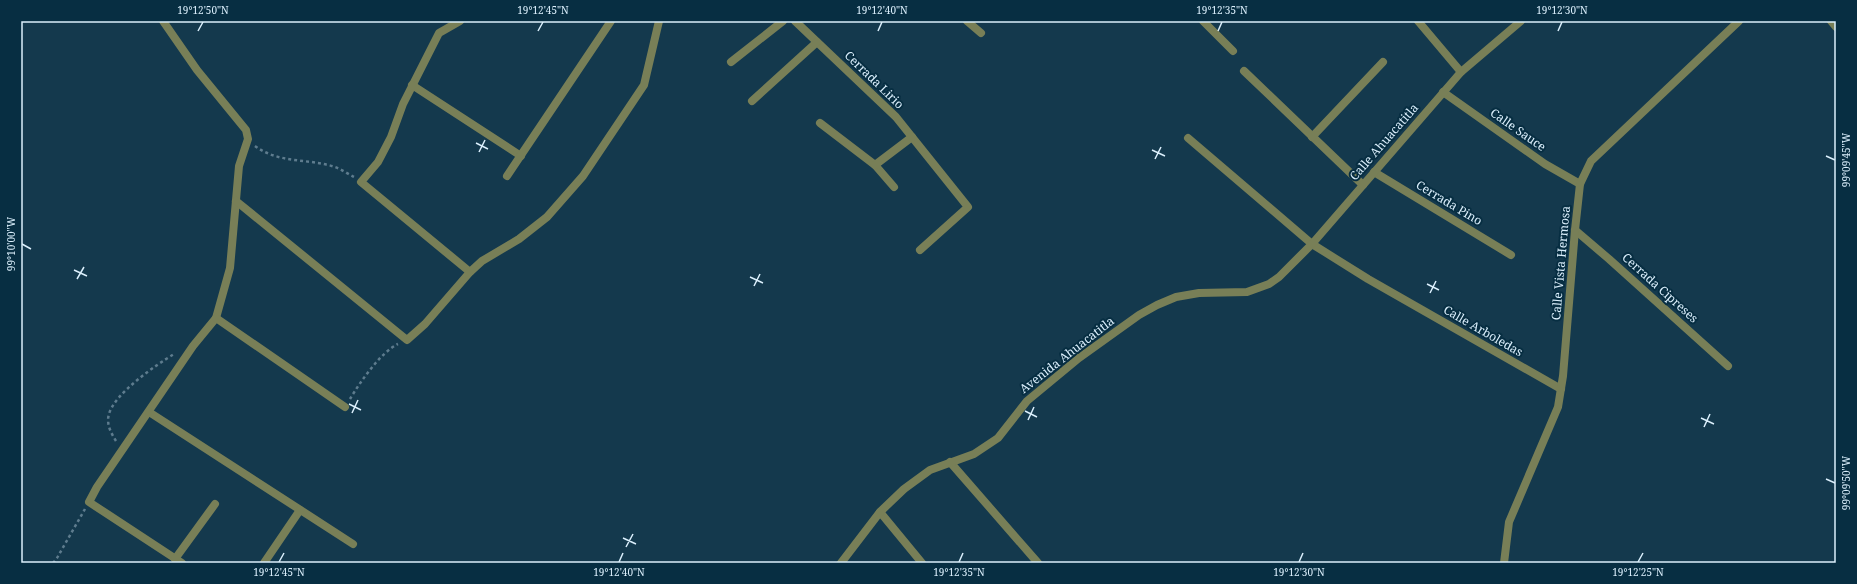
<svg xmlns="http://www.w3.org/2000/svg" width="1857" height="584" viewBox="0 0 1857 584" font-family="'Noto Serif',serif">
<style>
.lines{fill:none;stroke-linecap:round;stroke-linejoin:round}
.path{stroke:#5e7c8e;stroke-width:2.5;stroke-dasharray:3 3;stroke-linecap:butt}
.minor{stroke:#787f57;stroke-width:8}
.tertiary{stroke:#787f57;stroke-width:8}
.ticks{fill:none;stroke:#dbeffc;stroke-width:1.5}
.labels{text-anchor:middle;stroke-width:4;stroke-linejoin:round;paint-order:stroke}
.street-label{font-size:12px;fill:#dbeffc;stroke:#072e42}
.neatline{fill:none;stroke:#dbeffc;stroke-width:1.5}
.ticks-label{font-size:10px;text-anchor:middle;fill:#dbeffc}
</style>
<rect width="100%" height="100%" fill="#14394d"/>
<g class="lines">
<!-- path -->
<g class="path">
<path d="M 255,146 C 279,164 308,158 335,167 C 341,169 348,174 354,177"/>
<path d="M 350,399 C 360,382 381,352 398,344"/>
<path d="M 116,441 C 111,433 106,424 109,414 C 115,393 156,365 174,354"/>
<path d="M 53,563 L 57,558 L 85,509"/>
</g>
<!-- minor -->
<g class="minor">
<path d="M 163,21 L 197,70 L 246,130 L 248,139 L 239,166 L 230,268 L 216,318 L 193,346 L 97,487 L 89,502 L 182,563"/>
<path d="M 460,21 L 439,33 L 403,104 L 391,137 L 378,162 L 361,182 L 470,272"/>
<path d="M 795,21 L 896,117 L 968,207 L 920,250"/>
<path d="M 967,21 L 981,33"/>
<path d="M 1203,21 L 1233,51"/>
<path d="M 1418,21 L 1461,72"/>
<path d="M 1831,21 L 1836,27"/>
<path d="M 731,62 L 783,21"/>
<path d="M 1244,71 L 1363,185"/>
<path d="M 412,85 L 521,156"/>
<path d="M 1443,92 L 1545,164 L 1580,184"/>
<path d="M 752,101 L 817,42"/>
<path d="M 820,123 L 875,165 L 894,187"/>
<path d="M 1312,137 L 1383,62"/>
<path d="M 1188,138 L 1312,244 L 1368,279 L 1561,389"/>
<path d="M 875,165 L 912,137"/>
<path d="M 1374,172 L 1511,255"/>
<path d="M 507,176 L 611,21"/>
<path d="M 236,201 L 407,340 L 425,324 L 470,272 L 482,261 L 519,239 L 547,217 L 583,176 L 644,85 L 659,21"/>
<path d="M 1575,230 L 1609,259 L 1728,366"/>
<path d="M 216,318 L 345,407"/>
<path d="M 149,412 L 353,544"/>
<path d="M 950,462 L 1038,563"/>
<path d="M 880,512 L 922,563"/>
<path d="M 175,559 L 215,504"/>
<path d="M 264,563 L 300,510"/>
<path d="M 1504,563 L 1509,522 L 1558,407 L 1563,376 L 1575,230 L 1580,184 L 1591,161 L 1739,21"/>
</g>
<!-- tertiary -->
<path class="tertiary" d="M 841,563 L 880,512 L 904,489 L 930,470 L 974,454 L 998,438 L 1027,401 L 1079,358 L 1139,315 L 1157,305 L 1176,297 L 1199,293 L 1247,292 L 1269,284 L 1279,277 L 1312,244 L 1461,72 L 1521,21"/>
</g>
<!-- ticks -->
<path class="ticks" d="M 198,31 L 203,22M 538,31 L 543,22M 878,31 L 882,22M 1218,31 L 1222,22M 1558,31 L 1562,22M 476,143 L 488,149M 1152,150 L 1165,156M 479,152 L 485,140M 1826,156 L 1835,160M 1155,159 L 1161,147M 22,244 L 31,249M 74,270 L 87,276M 750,277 L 763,283M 77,279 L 84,267M 1427,284 L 1439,290M 754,286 L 760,274M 1430,293 L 1436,281M 349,404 L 361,410M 1025,411 L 1037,417M 352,413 L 358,400M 1701,418 L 1714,424M 1028,420 L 1034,407M 1704,427 L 1710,414M 1826,479 L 1835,483M 623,538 L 636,544M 626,547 L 633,534M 279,562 L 284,553M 619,562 L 623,553M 959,562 L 963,553M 1299,562 L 1303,553M 1638,562 L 1643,553"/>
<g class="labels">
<!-- street labels -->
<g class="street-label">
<text transform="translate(874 80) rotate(44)" y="4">Cerrada Lirio</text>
<text transform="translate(1518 130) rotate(35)" y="4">Calle Sauce</text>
<text transform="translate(1384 142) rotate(-49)" y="4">Calle Ahuacatitla</text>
<text transform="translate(1449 203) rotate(31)" y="4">Cerrada Pino</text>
<text transform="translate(1561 263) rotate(-85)" y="4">Calle Vista Hermosa</text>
<text transform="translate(1660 288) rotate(42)" y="4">Cerrada Cipreses</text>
<text transform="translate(1483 331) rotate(30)" y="4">Calle Arboledas</text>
<text transform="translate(1067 355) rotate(-38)" y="4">Avenida Ahuacatitla</text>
</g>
</g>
<!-- border -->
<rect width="1857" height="584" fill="none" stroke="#072e42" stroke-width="44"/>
<rect x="22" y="22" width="1813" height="540" class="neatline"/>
<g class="ticks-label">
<text x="203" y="14">19°12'50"N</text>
<text x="543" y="14">19°12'45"N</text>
<text x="882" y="14">19°12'40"N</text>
<text x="1222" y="14">19°12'35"N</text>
<text x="1562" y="14">19°12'30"N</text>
<text transform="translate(1846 160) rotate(-90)" y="4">99°09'45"W</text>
<text transform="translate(11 244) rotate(-90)" y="4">99°10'00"W</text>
<text transform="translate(1846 483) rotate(-90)" y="4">99°09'50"W</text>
<text x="279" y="576">19°12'45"N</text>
<text x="619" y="576">19°12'40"N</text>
<text x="959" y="576">19°12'35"N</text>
<text x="1299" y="576">19°12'30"N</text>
<text x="1638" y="576">19°12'25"N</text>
</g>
</svg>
